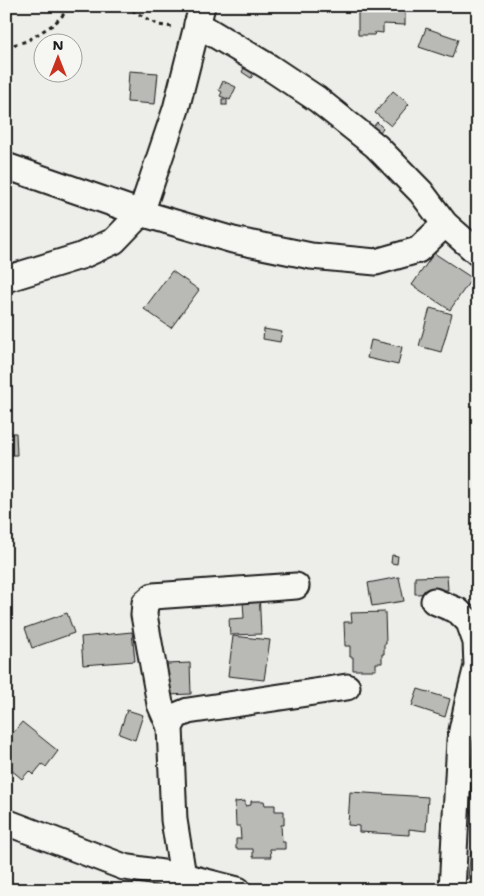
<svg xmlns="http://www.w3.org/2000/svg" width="484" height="896" viewBox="0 0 484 896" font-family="'Shantell Sans',sans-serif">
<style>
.building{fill:#b9b9b6;stroke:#1c1c1c}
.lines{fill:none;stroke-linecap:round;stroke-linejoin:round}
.minor-casing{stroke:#1c1c1c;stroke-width:29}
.path{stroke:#1c1c1c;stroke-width:3;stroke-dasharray:4 4;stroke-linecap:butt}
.minor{stroke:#f6f6f2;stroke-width:25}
</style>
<rect width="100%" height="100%" fill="#edede9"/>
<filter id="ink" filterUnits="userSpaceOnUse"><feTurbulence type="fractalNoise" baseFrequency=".02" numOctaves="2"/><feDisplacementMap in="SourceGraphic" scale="10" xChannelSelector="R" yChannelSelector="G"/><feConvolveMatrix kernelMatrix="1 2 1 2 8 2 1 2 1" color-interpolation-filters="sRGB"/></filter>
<g filter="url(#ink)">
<!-- building -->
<g class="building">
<path d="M 358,8 L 405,9 L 405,25 L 383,24 L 383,33 L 375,32 L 374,35 L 358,35 Z"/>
<path d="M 426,28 L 458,39 L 452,58 L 419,47 Z"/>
<path d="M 245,66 L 255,72 L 251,78 L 242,72 Z"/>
<path d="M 129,71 L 158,73 L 155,104 L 127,102 Z"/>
<path d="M 223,81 L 236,87 L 230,100 L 220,96 L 222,92 L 219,90 Z"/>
<path d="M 393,91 L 409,104 L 391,126 L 375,113 Z"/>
<rect x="222" y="99" width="5" height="6"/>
<path d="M 377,122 L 383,128 L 376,137 L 369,132 Z"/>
<path d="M 434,253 L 472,278 L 450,310 L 412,285 Z"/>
<path d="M 172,271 L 199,290 L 171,328 L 144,309 Z"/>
<path d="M 430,308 L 452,314 L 441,352 L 419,346 Z"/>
<path d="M 264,329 L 282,332 L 280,342 L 263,339 Z"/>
<path d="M 371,340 L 402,347 L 398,365 L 367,358 Z"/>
<path d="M 6,433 L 16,433 L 17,455 L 6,455 Z"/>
<path d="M 392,555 L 398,556 L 397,564 L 391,563 Z"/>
<path d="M 447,576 L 448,590 L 438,590 L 438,593 L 415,594 L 415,577 Z"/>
<path d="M 399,577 L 404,601 L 372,606 L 368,583 Z"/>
<path d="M 259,590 L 261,634 L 230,635 L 229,619 L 244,618 L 243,601 Z"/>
<path d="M 385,612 L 386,644 L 384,644 L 384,654 L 382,654 L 382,663 L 376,663 L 376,670 L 353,670 L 353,657 L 350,657 L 350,646 L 345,646 L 344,622 L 352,622 L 351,613 Z"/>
<path d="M 67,613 L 74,633 L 32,648 L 25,628 Z"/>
<path d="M 132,632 L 135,661 L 83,665 L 81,637 Z"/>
<path d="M 233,636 L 270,640 L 264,680 L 228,676 Z"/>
<path d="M 190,663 L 191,694 L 168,695 L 167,664 Z"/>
<path d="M 418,689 L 450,699 L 445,717 L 412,706 Z"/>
<path d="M 127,710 L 143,715 L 135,740 L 119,734 Z"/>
<path d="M 22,722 L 58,751 L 46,767 L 42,764 L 33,775 L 29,771 L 22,779 L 10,769 L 7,772 L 6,771 L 6,741 Z"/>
<path d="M 350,792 L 428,797 L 426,831 L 409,829 L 409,835 L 359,832 L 359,826 L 348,825 Z"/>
<path d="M 245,801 L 245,806 L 251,805 L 251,801 L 264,801 L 265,805 L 275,805 L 275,811 L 284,811 L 284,825 L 281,825 L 282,842 L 285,842 L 285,849 L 270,849 L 271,857 L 253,857 L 253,849 L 236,849 L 236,839 L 241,839 L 240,826 L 236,826 L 235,802 Z"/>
<path d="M 471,850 L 478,851 L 478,879 L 468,878 Z"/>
</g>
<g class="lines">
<defs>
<g id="minor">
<path d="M 197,24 L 269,67 L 317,99 L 376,146 L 421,192 L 445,224 L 478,253"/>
<path d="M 6,166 L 141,213 L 233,240 L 311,256 L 376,262 L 418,250 L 445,224"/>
<path d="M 6,279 L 81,256 L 114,241 L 141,213 L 176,109 L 202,6"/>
<path d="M 434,601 L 458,611 L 469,622 L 476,642 L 477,666 L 468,702 L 460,740 L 452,890"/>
<path d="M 170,727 L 160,704 L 144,615 L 145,603 L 153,596 L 296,586"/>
<path d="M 6,822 L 124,867 L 183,876 L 238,890"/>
<path d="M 183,876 L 174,820 L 170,727 L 176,716 L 188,711 L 347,687"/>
</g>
</defs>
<!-- minor casing -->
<use href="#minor" class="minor-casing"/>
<!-- path -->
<g class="path">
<path d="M 125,6 L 158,25 L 174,27"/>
<path d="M 6,47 L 27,41 L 54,24 L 72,6"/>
</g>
<!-- minor -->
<use href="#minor" class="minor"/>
</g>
</g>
<!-- margin -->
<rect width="484" height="896" fill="none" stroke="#f6f6f2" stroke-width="25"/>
<rect x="12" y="12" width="459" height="871" fill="none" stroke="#1c1c1c" stroke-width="2" filter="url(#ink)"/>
<!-- north arrow -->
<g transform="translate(58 58)"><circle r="24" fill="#f6f6f2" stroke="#9f9f9c"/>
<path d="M0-4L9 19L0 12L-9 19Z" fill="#c8321e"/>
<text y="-8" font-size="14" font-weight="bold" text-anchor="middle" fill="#1c1c1c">N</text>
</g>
</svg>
